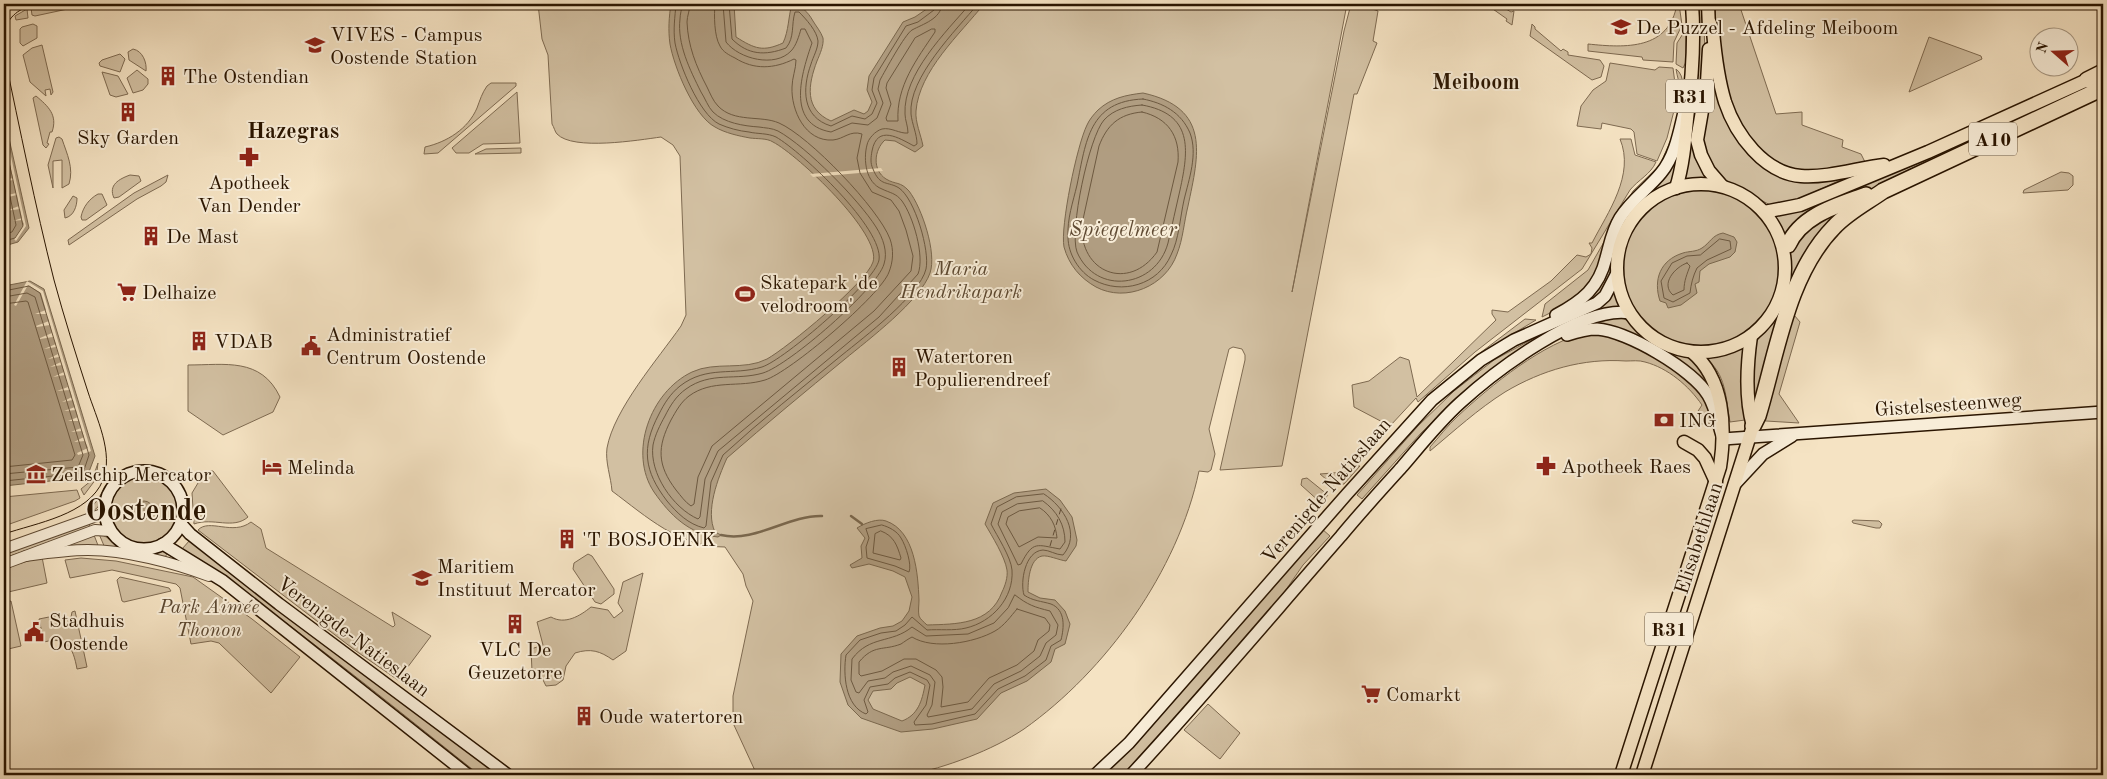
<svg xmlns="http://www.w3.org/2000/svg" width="2107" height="779" viewBox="0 0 2107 779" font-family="'Old Standard TT',serif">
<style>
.green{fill:#d2c0a2;stroke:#7e6a51}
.water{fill:#b09d81;stroke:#7a674d;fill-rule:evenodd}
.pier{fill:#f5e3c3}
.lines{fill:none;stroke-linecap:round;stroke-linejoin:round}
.shore{stroke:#6d5940;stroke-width:1}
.stream{stroke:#7a674d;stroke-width:2.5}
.ferry{stroke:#604b34;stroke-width:1;stroke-dasharray:6 5;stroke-linecap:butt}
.tertiary-casing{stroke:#5d4831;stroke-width:12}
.secondary-casing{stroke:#2a1500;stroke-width:14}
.primary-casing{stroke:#2a1500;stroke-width:15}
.motorway-casing{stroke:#2a1500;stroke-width:18}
.tertiary{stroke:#f8edd8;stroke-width:10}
.secondary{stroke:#f8edd8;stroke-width:11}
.primary{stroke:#f5e3c3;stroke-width:12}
.motorway{stroke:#f5e3c3;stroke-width:15}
.tram{stroke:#2a1500;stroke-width:1}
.labels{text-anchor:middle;stroke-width:4;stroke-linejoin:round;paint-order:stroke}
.shield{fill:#f8edd8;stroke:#685641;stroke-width:1}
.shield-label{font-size:19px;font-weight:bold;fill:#2a1500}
.poi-label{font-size:20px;fill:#2a1500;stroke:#f8edd8;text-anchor:start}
.park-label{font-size:20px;font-style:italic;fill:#5c4831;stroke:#f8edd8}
.street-label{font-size:20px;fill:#2a1500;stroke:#f8edd8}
.water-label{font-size:21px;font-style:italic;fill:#604b34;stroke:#f8edd8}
.quarter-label{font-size:22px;font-weight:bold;fill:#2a1500;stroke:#f8edd8}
.town-label{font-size:30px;font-weight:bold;fill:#2a1500;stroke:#f8edd8}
</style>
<rect width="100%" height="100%" fill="#f5e3c3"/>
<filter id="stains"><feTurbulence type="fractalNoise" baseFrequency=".004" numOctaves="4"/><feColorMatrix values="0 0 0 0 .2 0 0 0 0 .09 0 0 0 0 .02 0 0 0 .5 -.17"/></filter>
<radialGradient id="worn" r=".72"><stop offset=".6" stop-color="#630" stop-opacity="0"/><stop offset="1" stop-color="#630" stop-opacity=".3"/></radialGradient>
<!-- green -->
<g class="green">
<path d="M 33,4 L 91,4 L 35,16 L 32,15 L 31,8 L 34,7 Z"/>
<path d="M 538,4 L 1347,4 L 1292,292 L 1344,31 L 1351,4 L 1359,4 L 1378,11 L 1373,41 L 1377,43 L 1357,94 L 1354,94 L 1282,466 L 1220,470 L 1245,360 L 1245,355 L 1242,349 L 1233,347 L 1229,349 L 1209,429 L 1215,454 L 1211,470 L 1208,472 L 1199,471 C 1178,571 1106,671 1024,729 C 993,750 945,768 908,775 L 757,775 L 733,723 L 733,696 L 753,601 L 746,586 L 743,574 L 725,547 C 679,547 647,517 612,491 C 611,477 605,462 607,448 C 614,409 658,359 681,326 L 686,315 L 680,156 L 673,145 L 661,137 C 639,140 573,151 557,134 C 555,132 554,127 552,124 L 548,55 L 542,39 Z"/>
<path d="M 1483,4 L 1498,4 L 1511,12 L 1514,11 L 1512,25 L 1506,21 L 1507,19 L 1490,7 L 1488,9 L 1482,5 Z"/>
<path d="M 1677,4 L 1679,4 L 1682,25 L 1674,42 L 1673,62 L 1643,60 L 1642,57 L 1588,51 L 1588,44 C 1626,48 1669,50 1677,4 Z"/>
<path d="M 1697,4 L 1703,4 L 1705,51 L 1702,87 L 1695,121 L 1710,179 L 1683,180 Z"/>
<path d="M 1715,4 L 1739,4 L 1776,114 L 1802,112 L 1802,125 L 1843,140 L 1842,147 L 1861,154 L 1865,162 L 1813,172 L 1793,172 L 1760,152 L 1733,115 L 1717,53 Z"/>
<path d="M 27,9 L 28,18 L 16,20 L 15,16 Z"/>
<path d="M 33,24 L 37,26 L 37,38 L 23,46 L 20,43 L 20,29 L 22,27 Z"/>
<path d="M 1532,24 L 1535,27 L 1535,29 L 1561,51 L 1563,49 L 1568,52 L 1568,55 L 1600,60 L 1604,66 L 1601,77 L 1592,80 L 1530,36 Z"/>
<path d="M 1686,29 L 1686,62 L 1683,68 L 1676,64 L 1677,43 Z"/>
<path d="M 1929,37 L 1981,56 L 1982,59 L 1909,92 Z"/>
<path d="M 42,45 L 53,92 L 51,95 L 50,89 L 45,90 L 46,96 L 30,82 L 23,55 L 32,48 Z"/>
<path d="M 133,49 C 143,51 147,63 146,71 L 129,60 L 128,52 Z"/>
<path d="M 120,54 L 125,59 L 120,72 L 100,66 L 99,63 L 102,60 Z"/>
<path d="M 1610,63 L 1655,70 L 1659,67 L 1673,68 L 1677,99 L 1667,138 L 1657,161 L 1637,154 L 1634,132 L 1631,129 L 1602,123 L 1601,129 L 1577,126 L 1581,106 L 1593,90 L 1606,81 Z"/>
<path d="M 1676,69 C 1695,82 1671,143 1664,162 L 1662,160 C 1671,140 1683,115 1681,92 C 1680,85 1677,76 1676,69 Z"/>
<path d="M 137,70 L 148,79 L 148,84 L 143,90 L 133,93 L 127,78 Z"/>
<path d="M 102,72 L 118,76 L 128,94 L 116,97 L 110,95 Z"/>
<path d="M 1710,82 L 1716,82 L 1765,165 L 1847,177 L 1793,202 L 1772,206 L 1724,180 L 1715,172 L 1702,146 Z"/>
<path d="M 491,83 L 516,83 L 516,86 L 438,153 L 424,154 L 425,147 C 447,142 468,129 477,108 C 480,100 482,93 487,86 Z"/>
<path d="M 517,92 L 520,143 L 483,144 L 469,153 L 456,153 L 452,148 Z"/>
<path d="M 36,96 C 48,106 58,115 52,132 L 50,132 L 47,143 L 49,144 L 46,148 L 43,145 L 33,98 Z"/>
<path d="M 59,137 L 62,139 C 67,154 74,168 69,184 L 62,188 L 62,160 L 53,161 L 53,188 L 48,165 L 56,138 Z"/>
<path d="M 1620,139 L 1631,139 L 1635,155 L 1656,162 C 1651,174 1638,180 1630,190 L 1582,269 L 1475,352 L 1418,402 L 1416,398 L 1390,426 L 1354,407 L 1352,385 L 1369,381 L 1400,357 L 1409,360 L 1417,397 L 1496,320 L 1492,314 L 1492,310 L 1508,312 L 1551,281 L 1577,255 L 1586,257 L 1591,254 L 1592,248 L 1589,243 L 1592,243 C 1608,212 1635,175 1620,139 Z"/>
<path d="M 1959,147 L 1878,187 L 1827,206 L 1786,238 L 1774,216 Z"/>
<path d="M 521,148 L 521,153 L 475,154 L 486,149 Z"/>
<path d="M 1679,151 L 1674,177 L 1670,183 L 1643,199 L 1632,209 L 1619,229 L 1612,257 L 1609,281 L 1601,295 L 1581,304 L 1621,221 Z"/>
<path d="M 1659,166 L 1662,166 L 1632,198 L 1600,270 L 1580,298 L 1542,317 L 1545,304 L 1588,270 L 1633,191 Z"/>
<path d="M 2061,172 L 2069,173 L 2073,176 L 2073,185 L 2068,190 L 2023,193 L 2024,190 Z"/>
<path d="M 130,175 L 139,176 L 141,181 L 119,197 L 114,198 C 108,185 119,179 130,175 Z"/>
<path d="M 168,175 L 166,182 L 161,186 L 137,199 L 69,245 L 68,240 L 134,193 Z"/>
<circle cx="1701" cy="268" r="78"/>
<path d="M 98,194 L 102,194 L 107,205 L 86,220 L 82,220 L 81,217 C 83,207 89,199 98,194 Z"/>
<path d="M 73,196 L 77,198 C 77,206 74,216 65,218 L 64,210 Z"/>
<path d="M 1849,205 L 1824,233 L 1755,400 L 1753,398 L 1755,343 L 1774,320 L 1783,304 L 1790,277 L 1790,249 L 1797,235 Z"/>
<path d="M 1613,288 L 1620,308 L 1601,310 L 1447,408 L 1421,433 L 1362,499 L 1357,495 L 1418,426 L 1454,391 L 1494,360 L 1562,323 Z"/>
<path d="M 1790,314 L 1794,315 L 1800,322 L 1779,394 L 1799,423 L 1766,421 L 1762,420 Z"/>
<path d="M 1618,317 C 1630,318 1640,335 1651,343 C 1666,352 1689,353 1700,366 C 1704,371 1706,381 1709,388 L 1695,374 L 1589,325 Z"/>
<path d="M 1525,319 L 1536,320 L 1476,356 Z"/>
<path d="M 1587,333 L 1608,335 L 1619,339 L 1677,368 L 1704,394 L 1711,423 L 1689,425 L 1702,405 C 1689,386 1668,368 1645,362 C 1639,360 1632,361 1626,361 C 1583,358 1542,370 1505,392 C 1478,409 1454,431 1430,451 L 1430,447 C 1439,437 1448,425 1458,416 C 1490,386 1545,341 1587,333 Z"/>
<path d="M 1744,348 L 1745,420 L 1730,422 C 1726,400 1726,371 1705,359 L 1726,355 Z"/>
<path d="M 188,365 C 225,365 261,357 280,397 L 273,412 L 223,435 L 188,411 Z"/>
<path d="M 98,463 L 96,479 L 84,495 L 81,489 L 92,480 Z"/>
<path d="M 1355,466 L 1360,466 L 1344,484 L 1333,485 L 1320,474 L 1345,472 L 1349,467 L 1349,470 L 1354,469 Z"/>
<path d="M 209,471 L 213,471 L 248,517 C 233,530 213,517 194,524 L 192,493 L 201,478 Z"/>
<path d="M 116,474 L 105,490 L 98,507 L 91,513 L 89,509 C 102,499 104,482 116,474 Z"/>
<circle cx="143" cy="509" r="35"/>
<path d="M 1307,478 L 1328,495 L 1321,503 L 1301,485 L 1302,479 Z"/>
<path d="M 77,490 L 80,498 L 75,501 L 4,526 L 4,497 Z"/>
<path d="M 1854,520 L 1879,521 L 1882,524 L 1880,528 L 1876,528 L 1853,523 L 1852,521 Z"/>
<path d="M 251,522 L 261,529 L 266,548 L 393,627 L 395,625 L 392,612 L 431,636 L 398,680 L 356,651 L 198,530 C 209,518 233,536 251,522 Z"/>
<path d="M 89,524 L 91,529 L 4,558 L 4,554 Z"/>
<path d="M 1322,529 L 1330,536 L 1303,565 L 1283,594 L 1130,769 L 1123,775 L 1102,775 Z"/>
<path d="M 99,534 C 111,537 117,548 130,552 C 143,555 156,550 169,552 L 163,559 L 105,548 Z"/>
<path d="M 94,535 L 99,548 L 56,549 Z"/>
<path d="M 190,540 L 501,775 L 481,775 L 472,769 C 377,694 283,616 182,549 Z"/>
<path d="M 588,554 L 592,556 L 614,589 L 614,594 L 601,604 L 595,602 L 573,569 L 574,563 Z"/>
<path d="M 42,557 L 47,583 L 4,593 L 4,568 Z"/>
<path d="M 81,558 L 116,561 L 193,577 L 252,619 L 300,657 L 271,693 L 219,643 L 211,641 L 191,644 L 180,588 L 176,584 L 112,570 L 70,578 L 65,560 Z"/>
<path d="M 643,573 L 626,651 L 613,660 C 600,651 591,648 575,653 L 566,666 L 563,680 L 556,685 L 546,686 L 540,674 L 532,671 L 531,649 L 543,645 L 537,622 L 551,617 C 565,625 580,616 591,607 L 608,610 L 614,618 L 623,611 L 618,603 L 623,582 Z"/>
<path d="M 120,577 L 169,588 L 171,591 L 124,602 L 122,601 L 117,580 Z"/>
<path d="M 11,601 L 21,646 L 4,650 L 4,603 Z"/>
<path d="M 75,611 L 87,667 L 77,669 C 73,647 67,636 44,642 L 39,619 L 59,615 L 63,619 L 68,620 L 71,617 L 72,612 Z"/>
<path d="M 1208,704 L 1240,733 L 1220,759 L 1184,730 Z"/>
</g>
<!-- water -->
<g class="water">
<path d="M 671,4 L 734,4 L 736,37 C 755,49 763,52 783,43 C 789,30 788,18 792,4 C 802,6 808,12 813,21 C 816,26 821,32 823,38 C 824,45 820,54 817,61 C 808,85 804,109 831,121 L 854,110 L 864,114 L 868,111 L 872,102 L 867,90 L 869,76 L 903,22 L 915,17 L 934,4 L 984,4 C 960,34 919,71 916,111 C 915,122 921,135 923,146 L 915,152 L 895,141 L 885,140 C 874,150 872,170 886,179 C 896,185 900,181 909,191 C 922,208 937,253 930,273 C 921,300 868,340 845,359 C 806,391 766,424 727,458 C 718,478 705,511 715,532 L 721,535 L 718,537 C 689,534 670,515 654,492 C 628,453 650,392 692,372 C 715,361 744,371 767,359 C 787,348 867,282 873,262 C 882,234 798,155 773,142 C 767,138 757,139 750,138 C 739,136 725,133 715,127 C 694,116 674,67 670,44 C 668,30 669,17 671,4 Z"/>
<path d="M 1143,93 C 1211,108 1199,154 1188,206 C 1184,222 1183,239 1177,254 C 1166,286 1126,303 1096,287 C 1080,278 1069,265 1064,247 C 1060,227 1077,145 1087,125 C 1089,120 1094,114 1098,110 C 1111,98 1126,95 1143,93 Z"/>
<path d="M 4,116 L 29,228 L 18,242 L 4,246 Z"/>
<path d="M 1723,233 L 1734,237 L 1737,242 L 1735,252 L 1730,257 L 1709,264 L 1700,271 L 1699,282 L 1695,284 L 1697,293 L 1681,305 L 1668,308 L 1666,303 L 1660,301 C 1653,280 1660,260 1683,253 C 1689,251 1696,252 1702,248 C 1710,243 1712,235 1723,233 Z"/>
<path d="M 30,281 L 44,289 L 95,456 L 87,477 L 4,486 L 4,286 Z"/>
<path d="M 1046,489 L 1060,500 L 1072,517 L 1077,540 L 1076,546 L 1066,561 C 1059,560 1048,555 1042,556 C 1029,559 1028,582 1028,592 L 1040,598 L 1055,600 L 1065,611 L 1070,624 L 1065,644 L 1055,649 L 1051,662 L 1027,681 L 1001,693 L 977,719 L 933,729 L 901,732 L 861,718 L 848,705 L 840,682 L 841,654 L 857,636 L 880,628 L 893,626 L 902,621 L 909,611 L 912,597 L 905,577 L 893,571 L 869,564 L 852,568 L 850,565 L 862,558 L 861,546 L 865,538 L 857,528 C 865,523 878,518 886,521 C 915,531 918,574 919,600 C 919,605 918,611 919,616 C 920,619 924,622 927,625 C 956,624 990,625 1002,592 C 1005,586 1008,577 1007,570 C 1005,557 992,536 985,524 L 993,503 L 1014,493 ZM 910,677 L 925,685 C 922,701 918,715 902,721 L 873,709 L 868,700 L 873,691 L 891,689 L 897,683 Z"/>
<circle cx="144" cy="510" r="9"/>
</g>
<!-- pier -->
<g class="pier">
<path d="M 4,124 L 26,226 L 16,241 L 14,239 L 24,224 L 22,220 L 13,221 L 22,218 L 20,209 L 6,211 L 19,206 L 17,195 L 4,198 L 4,196 L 16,193 L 13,180 L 4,182 L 4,180 L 13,178 L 10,165 L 4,166 L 4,164 L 10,162 L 7,149 L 4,149 L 6,146 Z"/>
<path d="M 881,168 L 883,171 L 813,177 L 810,174 Z"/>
<path d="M 27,281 L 43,291 L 91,451 L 89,452 L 78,455 L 77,453 L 88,448 L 85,441 L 74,442 L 84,437 L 82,431 L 71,432 L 81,428 L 79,421 L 68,421 L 78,417 L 76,410 L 64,411 L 75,407 L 73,400 L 62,402 L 72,397 L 70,390 L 57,391 L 68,387 L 65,375 L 53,377 L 64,372 L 62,365 L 50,367 L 61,362 L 59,357 L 48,359 L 58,354 L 56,347 L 44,349 L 56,344 L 53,337 L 40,339 L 40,338 L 52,333 L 50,325 L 37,327 L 36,326 L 49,321 L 46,314 L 35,314 L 46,310 L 41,293 L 28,285 L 16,306 L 14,305 Z"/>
</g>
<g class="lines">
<!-- shore -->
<g class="shore">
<path d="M 676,4 C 675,17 673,29 675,43 C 679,64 699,114 719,124 C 728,128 739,131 749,132 C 757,134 768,133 776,137 C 802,152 884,229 879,260 C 875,282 784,360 762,367 C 733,376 707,365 680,386 C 670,394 664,404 659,414 C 641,448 644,471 667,501 C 677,513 688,524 704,528 L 706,526 L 711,482 L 723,455 C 761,420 802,388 842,355 C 863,338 920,295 926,269 C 930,251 915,199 899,188 C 888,181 880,187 873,169 C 870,163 871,157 872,151 C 877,124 899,138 914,146 L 917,144 C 917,134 912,124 911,114 C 908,78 956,30 978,4"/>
<path d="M 682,4 C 682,9 680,14 680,19 C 677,44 690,70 701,92 C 705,98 708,107 713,112 C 724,123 744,126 759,127 C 765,128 772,128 778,131 C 807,147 859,200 876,227 C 883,238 888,252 884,264 C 877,289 789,365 763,373 C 736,381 711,371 686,389 C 676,396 670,406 665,416 C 660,425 655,435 653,445 C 649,473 673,508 698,519 L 700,517 L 705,479 L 718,451 L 879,317 L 918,274 C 925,256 913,216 902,201 C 896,193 890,193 882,189 C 866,183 863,160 867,145 C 868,139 875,131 882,129 C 891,127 900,134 908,133 C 908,126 905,120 905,114 C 903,74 946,32 970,4"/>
<path d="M 690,4 C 690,10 687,16 687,22 C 688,46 696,66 707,87 C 710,93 713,101 718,106 C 734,123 761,115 779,123 C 809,136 879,209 890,239 C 894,250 893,262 889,272 C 881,295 789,373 765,380 C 739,388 712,379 689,396 C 681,402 676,411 671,420 C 657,447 657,465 676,490 C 681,496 685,502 691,506 L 694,504 L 698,477 L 712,446 L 874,311 L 911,271 L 913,256 L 906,230 L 899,211 L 891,200 L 872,192 L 860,173 L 857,158 L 862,134 C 850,130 844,139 833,140 C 805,142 791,110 792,87 C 792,78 796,69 796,60 L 794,59 C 774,69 754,70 735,58 C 729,55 723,52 720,46 C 714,36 714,15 715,4"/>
<path d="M 723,4 L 726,42 C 739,59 775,68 791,51 C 796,46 799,36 801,29 L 805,29 L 812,43 C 802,72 785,124 831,132 L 852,123 L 868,125 L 877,118 L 883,103 L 878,89 L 880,80 C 885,71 905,34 912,30 C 923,24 941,19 942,4"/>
<path d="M 729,4 L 732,39 C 748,55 765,56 786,48 C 795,37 791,25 795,12 L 799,12 C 806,19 817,31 818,41 C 818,49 813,57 811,64 C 802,89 802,117 831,126 L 852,116 L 865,119 L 872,114 L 877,103 L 872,90 L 874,78 L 906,26 L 918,22 L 934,10 L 936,4"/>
<path d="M 932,29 L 935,29 L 935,32 C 917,59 896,86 898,121 L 887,121 L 886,118 L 891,104 L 886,88 L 887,83 L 915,38 Z"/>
<path d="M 1143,99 C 1163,103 1181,112 1190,133 C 1198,154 1189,179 1184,200 C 1180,218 1179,239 1171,255 C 1158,285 1122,295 1094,280 C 1079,272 1068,254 1068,237 C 1067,219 1073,202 1077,185 C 1086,141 1089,101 1143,99 Z"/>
<path d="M 1142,105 C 1193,114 1189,149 1180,190 C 1176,208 1172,225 1168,243 C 1156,288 1096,296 1077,252 C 1069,231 1089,137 1104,120 C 1114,109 1128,106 1142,105 Z"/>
<path d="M 1142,112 C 1168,118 1180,136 1178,162 L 1157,252 C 1129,292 1079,273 1082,224 L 1099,146 C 1107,125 1119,114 1142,112 Z"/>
<path d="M 4,139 L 23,226 L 15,238 L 4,241"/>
<path d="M 4,168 L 16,225 L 12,232 L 4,234"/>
<path d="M 1720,239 L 1730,241 L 1731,249 L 1707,260 L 1697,268 C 1693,276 1691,284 1690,293 L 1673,302 L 1664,298 L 1661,281 L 1672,263 L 1687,256 L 1700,255 Z"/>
<path d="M 1687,263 L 1690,266 C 1687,274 1684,281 1684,290 L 1673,295 C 1660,284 1675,267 1687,263 Z"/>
<path d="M 4,291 L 29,286 L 40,293 L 89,455 L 83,473 L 4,481"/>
<path d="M 4,297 L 27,293 L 35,297 L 83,455 L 78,467 L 4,474"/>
<path d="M 4,304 L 26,301 L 28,302 L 75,455 L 72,460 L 4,467"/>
<path d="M 1044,494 C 1064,507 1081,534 1063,555 C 1056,555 1049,550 1043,550 C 1025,551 1020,582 1024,595 C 1033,601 1041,601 1051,604 C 1066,610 1064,628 1061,640 L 1051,646 L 1046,660 L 1025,676 L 998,689 L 975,714 L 932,724 L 915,725 L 914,722 L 926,705 L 930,685 L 927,680 L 910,672 L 895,678 L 888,684 L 870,687 L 864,700 L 868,712 L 866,714 C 845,706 843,674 846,655 L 860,640 L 881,633 L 896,631 L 905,625 L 912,617 L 927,630 C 939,629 954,631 966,628 C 992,622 1014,598 1012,570 C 1011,557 997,536 991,524 L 997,507 L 1016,497 Z"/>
<path d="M 1043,501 C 1057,511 1065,525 1065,542 L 1060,549 C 1037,545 1033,540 1021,564 L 1018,565 L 998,524 L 1002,512 L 1017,504 Z"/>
<path d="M 1040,508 C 1051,515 1056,526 1057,538 L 1038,537 L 1019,547 L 1006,524 L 1008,517 L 1019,511 Z"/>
<path d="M 882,525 C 889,527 897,531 901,538 C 906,546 912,565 909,572 L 895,566 L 867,558 L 866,547 L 869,538 L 866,529 Z"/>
<path d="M 881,531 C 894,536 897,545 901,558 L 900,560 L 873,553 L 875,534 Z"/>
<path d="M 1015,595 C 1028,605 1034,607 1050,611 L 1058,625 L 1056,635 L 1046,643 L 1040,656 L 1021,671 L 994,684 L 972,709 L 928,717 L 927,715 L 932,705 L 935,682 L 930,675 L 911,666 L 893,672 L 885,678 L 868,681 L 859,693 L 856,692 L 851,680 L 852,659 C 870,635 891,644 912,627 L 926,636 L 968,634 L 994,623 L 1008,608 Z"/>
<path d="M 1017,609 L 1045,618 L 1050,625 L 1049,631 L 1038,640 L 1034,651 L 1017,665 L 989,678 L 968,702 L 941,707 L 943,687 L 942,677 L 936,670 L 916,659 L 904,659 L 882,671 L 861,676 L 859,674 L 859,662 C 874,644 883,651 901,644 C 904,642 908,639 912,637 C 933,650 974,643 995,631 C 1004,626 1011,616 1017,609 Z"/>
</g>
<!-- stream -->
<g class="stream">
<path d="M 851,516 L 862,524"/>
<path d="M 721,535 C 755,543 788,515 822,516"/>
</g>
<!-- ferry -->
<path class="ferry" d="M 1050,546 L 1062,505"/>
<defs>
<g id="tertiary">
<path d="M 4,549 L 105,513"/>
<path d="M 26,556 C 47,553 67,550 88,550 C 126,550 174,563 209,576"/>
<path d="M 4,564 L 95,530 L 110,531"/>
</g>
<g id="secondary">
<path d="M 1556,315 C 1582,301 1599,288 1606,258 C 1610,244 1612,231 1620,218 C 1631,200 1648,189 1661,173 C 1675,156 1679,133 1684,112"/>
<path d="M 1567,335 C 1576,332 1587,329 1597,329 C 1627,331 1692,369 1708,395 C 1716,408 1718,424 1723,439 L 2103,412"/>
<circle cx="144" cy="510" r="39"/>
<path d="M 1736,483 L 1763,454 L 1792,436"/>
<path d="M 181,524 L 190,534 L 279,604 L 508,775"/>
<path d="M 163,544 L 223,581 L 468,775"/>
<path d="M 1095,775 L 1129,743 L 1347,494 L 1432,400 L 1481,360 L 1514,340 L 1597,303 L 1605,296 L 1617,273"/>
<path d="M 1131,775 C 1203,697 1271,616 1341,536 C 1360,513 1381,490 1401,468 C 1420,446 1438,423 1460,403 C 1494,372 1581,305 1630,313"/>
</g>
<g id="primary">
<path d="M 1708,4 L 1709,29"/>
<path d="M 1710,23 L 1713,31 C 1715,54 1718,79 1725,102 C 1736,135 1764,173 1801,176 C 1828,178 1858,168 1884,165"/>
<path d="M 1709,49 L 1707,82 L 1697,140 L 1701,155 L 1709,171 L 1722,186"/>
<circle cx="1701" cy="268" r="84"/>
<path d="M 1676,188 C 1683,166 1685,142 1687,119 C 1692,80 1695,43 1692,4"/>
<path d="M 1764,212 L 1800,205 L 1928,152 L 2087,80"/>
<path d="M 1684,442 L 1698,450 L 1705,458 L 1716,482"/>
<path d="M 1621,775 L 1720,467 C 1726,427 1724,379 1692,352"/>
<path d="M 1642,775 L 1753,426 C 1745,399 1747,364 1751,336"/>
</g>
<g id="motorway">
<path d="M 2087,80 L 2103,72"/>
<path d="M 1788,245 C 1802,215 1836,206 1866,195"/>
<path d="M 1753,426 L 1758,416 C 1777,354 1787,275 1834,227 C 1848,212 1866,203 1883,191 L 2103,88"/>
</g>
</defs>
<!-- tertiary casing -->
<use href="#tertiary" class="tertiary-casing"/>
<!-- secondary casing -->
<use href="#secondary" class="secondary-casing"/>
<!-- primary casing -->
<use href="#primary" class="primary-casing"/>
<!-- motorway casing -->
<use href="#motorway" class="motorway-casing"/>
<!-- tertiary -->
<use href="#tertiary" class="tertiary"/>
<!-- secondary -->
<use href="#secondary" class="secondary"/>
<!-- primary -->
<use href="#primary" class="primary"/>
<!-- motorway -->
<use href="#motorway" class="motorway"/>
<!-- tram -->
<g class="tram">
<path d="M 4,30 C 11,13 22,7 39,4"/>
<path d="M 4,54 C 20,129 35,205 54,280 C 64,317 76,355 88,392 C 96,417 114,453 103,480 C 89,515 36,523 4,534"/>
</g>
</g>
<!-- icons -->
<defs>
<symbol id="school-bare" viewBox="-9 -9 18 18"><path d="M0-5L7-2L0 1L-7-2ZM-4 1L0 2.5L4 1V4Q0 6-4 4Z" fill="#8f2418" stroke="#f8edd8" stroke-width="2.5" paint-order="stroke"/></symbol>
<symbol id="university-bare" viewBox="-9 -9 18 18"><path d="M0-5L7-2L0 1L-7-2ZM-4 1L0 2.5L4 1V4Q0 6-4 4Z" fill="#8f2418" stroke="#f8edd8" stroke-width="2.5" paint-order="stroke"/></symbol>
<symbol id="building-bare" viewBox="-9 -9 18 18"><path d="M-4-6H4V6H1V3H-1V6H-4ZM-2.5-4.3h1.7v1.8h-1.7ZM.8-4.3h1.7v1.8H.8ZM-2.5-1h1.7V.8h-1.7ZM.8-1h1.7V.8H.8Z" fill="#8f2418" stroke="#f8edd8" stroke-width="2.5" paint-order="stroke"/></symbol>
<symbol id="pharmacy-bare" viewBox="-9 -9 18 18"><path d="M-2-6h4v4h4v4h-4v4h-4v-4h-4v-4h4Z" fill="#8f2418" stroke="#f8edd8" stroke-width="2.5" paint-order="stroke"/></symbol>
<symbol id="supermarket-bare" viewBox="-9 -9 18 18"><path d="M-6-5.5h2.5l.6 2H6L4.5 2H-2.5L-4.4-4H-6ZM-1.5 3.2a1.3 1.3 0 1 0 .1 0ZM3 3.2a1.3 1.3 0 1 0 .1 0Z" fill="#8f2418" stroke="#f8edd8" stroke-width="2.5" paint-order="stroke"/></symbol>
<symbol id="stadium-bare" viewBox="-9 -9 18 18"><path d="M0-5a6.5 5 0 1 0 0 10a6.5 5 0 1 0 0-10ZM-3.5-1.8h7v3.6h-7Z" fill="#8f2418" stroke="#f8edd8" stroke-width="2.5" paint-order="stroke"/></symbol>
<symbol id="civic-bare" viewBox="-9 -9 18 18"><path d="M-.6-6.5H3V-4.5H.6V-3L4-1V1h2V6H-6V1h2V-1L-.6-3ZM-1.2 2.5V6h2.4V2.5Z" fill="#8f2418" stroke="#f8edd8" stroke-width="2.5" paint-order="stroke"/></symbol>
<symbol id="bank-bare" viewBox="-9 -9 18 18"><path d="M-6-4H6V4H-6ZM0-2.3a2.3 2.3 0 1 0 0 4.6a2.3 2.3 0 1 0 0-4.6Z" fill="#8f2418" stroke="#f8edd8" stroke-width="2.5" paint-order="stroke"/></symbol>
<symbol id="hotel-bare" viewBox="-9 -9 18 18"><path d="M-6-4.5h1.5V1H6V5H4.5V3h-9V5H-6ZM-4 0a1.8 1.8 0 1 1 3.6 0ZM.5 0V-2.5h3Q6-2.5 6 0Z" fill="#8f2418" stroke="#f8edd8" stroke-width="2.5" paint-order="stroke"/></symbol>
<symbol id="museum-bare" viewBox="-9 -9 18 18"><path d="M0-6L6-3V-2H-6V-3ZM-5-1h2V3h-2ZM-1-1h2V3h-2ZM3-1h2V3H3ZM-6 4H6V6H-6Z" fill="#8f2418" stroke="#f8edd8" stroke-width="2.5" paint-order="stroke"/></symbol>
</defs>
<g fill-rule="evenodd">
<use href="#school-bare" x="1607" y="13" width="28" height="28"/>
<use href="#university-bare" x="301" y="31" width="28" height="28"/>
<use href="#building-bare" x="154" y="62" width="28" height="28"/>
<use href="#building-bare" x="114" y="98" width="28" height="28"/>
<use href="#pharmacy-bare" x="235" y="143" width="28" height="28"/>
<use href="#building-bare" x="137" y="222" width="28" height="28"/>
<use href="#supermarket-bare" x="113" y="278" width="28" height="28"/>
<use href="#stadium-bare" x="731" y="280" width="28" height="28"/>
<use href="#building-bare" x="185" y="327" width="28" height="28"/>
<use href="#civic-bare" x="297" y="332" width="28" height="28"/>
<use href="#building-bare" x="885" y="353" width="28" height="28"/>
<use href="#bank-bare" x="1650" y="406" width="28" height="28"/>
<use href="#pharmacy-bare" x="1532" y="452" width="28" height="28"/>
<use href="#hotel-bare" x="258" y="453" width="28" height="28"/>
<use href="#museum-bare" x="22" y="460" width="28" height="28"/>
<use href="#building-bare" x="553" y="525" width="28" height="28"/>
<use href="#school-bare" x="408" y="564" width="28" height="28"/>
<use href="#building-bare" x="501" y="610" width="28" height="28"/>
<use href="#civic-bare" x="20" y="618" width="28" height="28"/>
<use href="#supermarket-bare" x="1357" y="680" width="28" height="28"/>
<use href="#building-bare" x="570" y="702" width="28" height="28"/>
</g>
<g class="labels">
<!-- shield labels -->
<g class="shield">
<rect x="1666" y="79.5" width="48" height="33" rx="4"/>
<rect x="1969" y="122.5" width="48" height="33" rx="4"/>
<rect x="1645" y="612.5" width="48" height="33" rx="4"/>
</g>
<g class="shield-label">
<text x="1690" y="103">R31</text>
<text x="1993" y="146">A10</text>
<text x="1669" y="636">R31</text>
</g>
<!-- poi labels -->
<g class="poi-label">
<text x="1636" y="34">De Puzzel - Afdeling Meiboom</text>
<text x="330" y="41">VIVES - Campus<tspan x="330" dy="23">Oostende Station</tspan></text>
<text x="183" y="83">The Ostendian</text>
<text x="128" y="144" text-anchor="middle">Sky Garden</text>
<text x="249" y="189" text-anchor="middle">Apotheek<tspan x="249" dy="23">Van Dender</tspan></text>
<text x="166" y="243">De Mast</text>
<text x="760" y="289">Skatepark 'de<tspan x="760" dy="23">velodroom'</tspan></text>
<text x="142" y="299">Delhaize</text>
<text x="326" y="341">Administratief<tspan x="326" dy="23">Centrum Oostende</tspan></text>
<text x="214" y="348">VDAB</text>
<text x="914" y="363">Watertoren<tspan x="914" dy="23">Populierendreef</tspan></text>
<text x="1679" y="427">ING</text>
<text x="1561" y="473">Apotheek Raes</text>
<text x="287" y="474">Melinda</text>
<text x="51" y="481">Zeilschip Mercator</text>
<text x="582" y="546">'T BOSJOENK</text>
<text x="437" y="573">Maritiem<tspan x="437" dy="23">Instituut Mercator</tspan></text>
<text x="49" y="627">Stadhuis<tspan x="49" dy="23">Oostende</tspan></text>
<text x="515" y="656" text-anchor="middle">VLC De<tspan x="515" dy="23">Geuzetorre</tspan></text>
<text x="1386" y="701">Comarkt</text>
<text x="599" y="723">Oude watertoren</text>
</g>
<!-- park labels -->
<g class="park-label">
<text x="961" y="275">Maria<tspan x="961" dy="23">Hendrikapark</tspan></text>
<text x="209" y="613">Park Aimée<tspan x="209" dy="23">Thonon</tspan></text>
</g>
<!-- street labels -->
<g class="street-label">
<text transform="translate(1948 404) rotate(-4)" y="7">Gistelsesteenweg</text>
<text transform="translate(1326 490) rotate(-49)" y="7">Verenigde-Natieslaan</text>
<text transform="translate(1698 538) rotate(-72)" y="7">Elisabethlaan</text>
<text transform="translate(354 636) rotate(37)" y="7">Verenigde-Natieslaan</text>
</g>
<!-- water labels -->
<g class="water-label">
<text x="1123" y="236">Spiegelmeer</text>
</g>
<!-- quarter labels -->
<g class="quarter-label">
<text x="1476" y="89">Meiboom</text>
<text x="293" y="138">Hazegras</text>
</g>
<!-- town labels -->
<g class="town-label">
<text x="146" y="520">Oostende</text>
</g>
</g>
<!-- margin -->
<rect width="2107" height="779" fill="none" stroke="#f5e3c3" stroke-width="20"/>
<rect x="5" y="5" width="2097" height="769" fill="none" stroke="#2a1500" stroke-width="2.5"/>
<rect x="10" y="10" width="2087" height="759" fill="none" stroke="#2a1500"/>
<!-- north arrow -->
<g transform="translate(2054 52) rotate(290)"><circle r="24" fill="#f8edd8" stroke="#a69782"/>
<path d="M0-4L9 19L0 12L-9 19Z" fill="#8f2418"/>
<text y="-8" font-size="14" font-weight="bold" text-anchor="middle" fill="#2a1500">N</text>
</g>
<rect width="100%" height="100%" filter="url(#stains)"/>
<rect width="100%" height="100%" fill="url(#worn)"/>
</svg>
